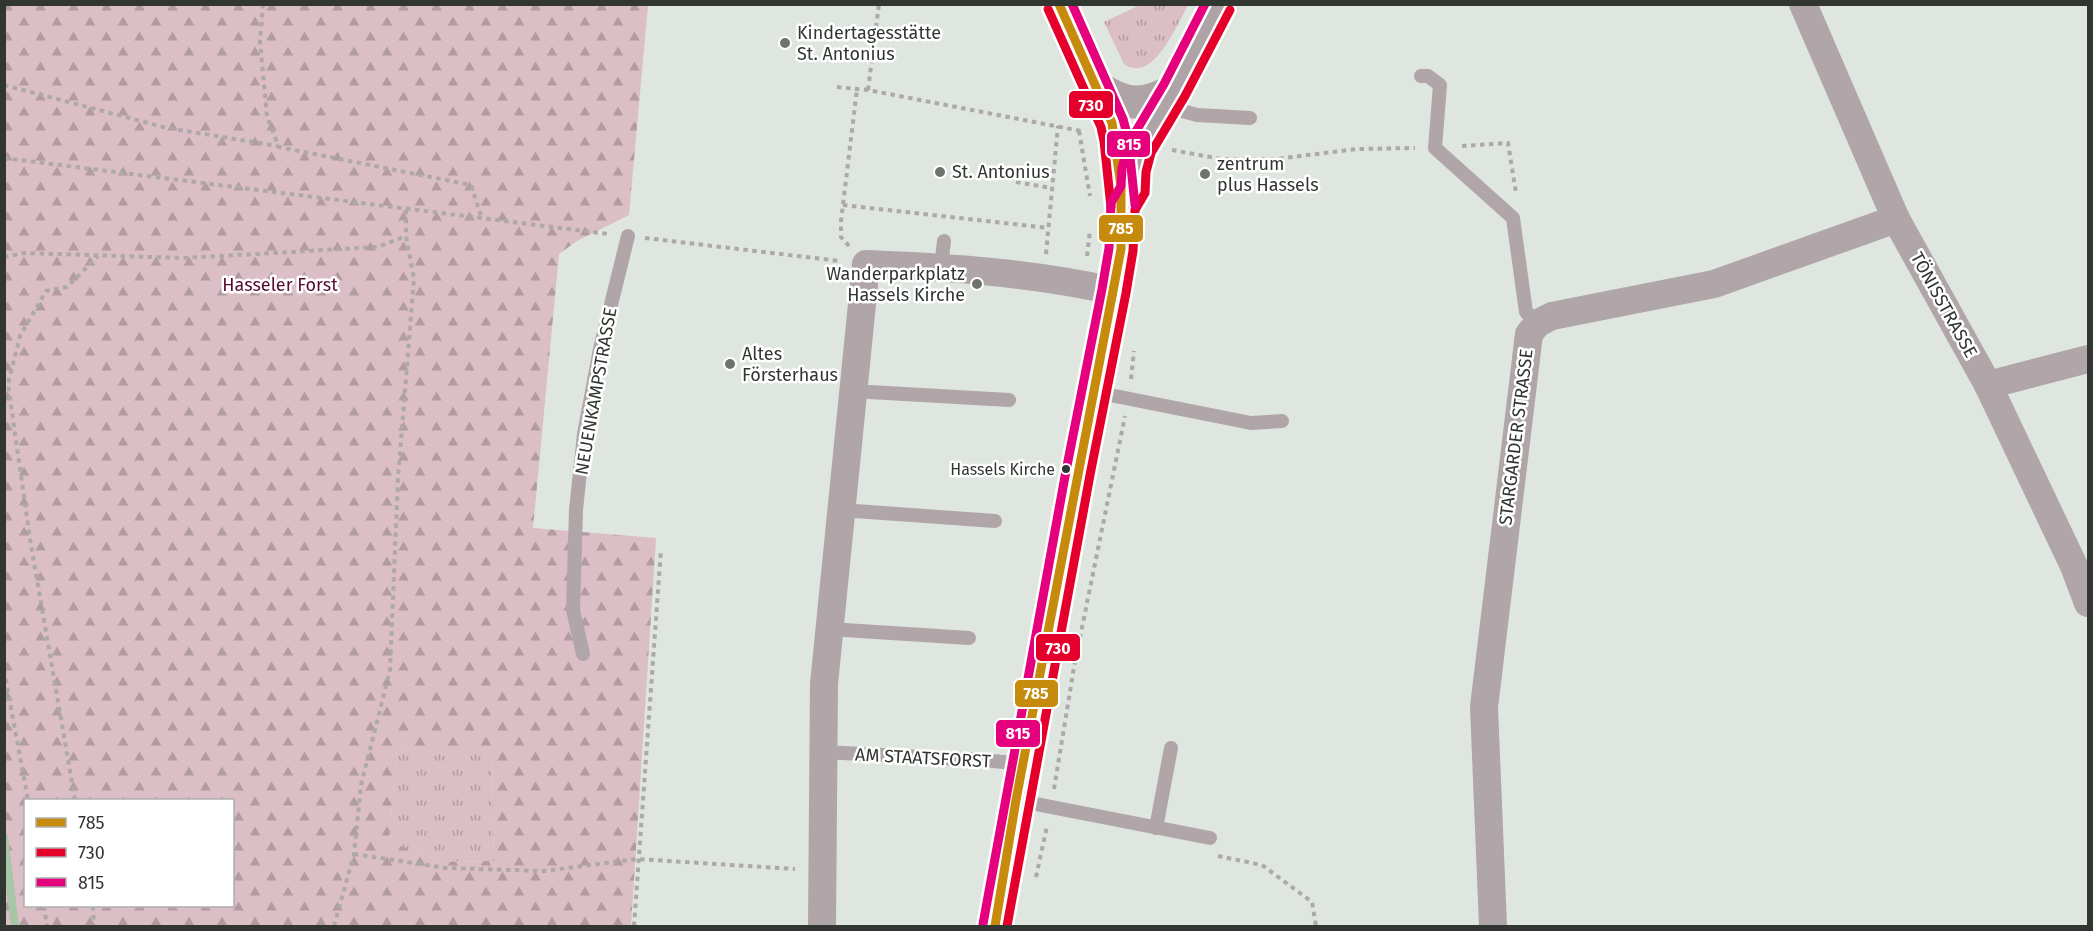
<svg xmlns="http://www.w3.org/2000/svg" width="2093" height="931" viewBox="0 0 2093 931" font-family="'Fira Sans',sans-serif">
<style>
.grass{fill:url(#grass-tufts)}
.forest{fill:url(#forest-firs);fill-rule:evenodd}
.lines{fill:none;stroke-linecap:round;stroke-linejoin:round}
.stream{stroke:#a6c6a6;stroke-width:8}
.path{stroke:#ada9a9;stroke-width:4;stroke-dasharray:4.5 4.5;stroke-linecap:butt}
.lane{stroke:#b0a5a8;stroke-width:14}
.street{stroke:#b0a5a8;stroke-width:28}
.secondary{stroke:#aea4a7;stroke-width:33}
.bus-1-casing{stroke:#fff;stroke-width:14}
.bus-2-casing{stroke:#fff;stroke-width:14}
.bus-3-casing{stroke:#fff;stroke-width:14}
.bus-1{stroke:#c68a0c;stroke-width:9}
.bus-2{stroke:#e4002b;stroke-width:9}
.bus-3{stroke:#e5007d;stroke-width:9}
.poi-dot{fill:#6e736e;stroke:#fff;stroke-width:2}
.bus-dot{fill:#313631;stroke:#fff;stroke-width:2}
.labels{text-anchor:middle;stroke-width:5;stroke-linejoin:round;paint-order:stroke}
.bus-label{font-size:16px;fill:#313631;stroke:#fff;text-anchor:end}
.poi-label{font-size:18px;fill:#313631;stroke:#fff;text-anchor:start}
.park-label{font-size:18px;fill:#550b2e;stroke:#fff}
.street-label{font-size:18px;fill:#313631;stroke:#fff}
.line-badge{stroke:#fff;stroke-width:2}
.badge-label{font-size:16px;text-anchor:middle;font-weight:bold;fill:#fff}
</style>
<defs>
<pattern id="grass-tufts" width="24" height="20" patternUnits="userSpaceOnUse" patternTransform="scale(1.5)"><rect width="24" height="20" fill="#dbbec6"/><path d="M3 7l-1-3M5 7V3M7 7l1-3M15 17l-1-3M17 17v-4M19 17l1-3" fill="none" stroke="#b29ba1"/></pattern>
<pattern id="forest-firs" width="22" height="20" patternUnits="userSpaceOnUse" patternTransform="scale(1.5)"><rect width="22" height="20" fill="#dbbec6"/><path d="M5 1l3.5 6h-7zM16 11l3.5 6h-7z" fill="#b29ba1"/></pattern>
</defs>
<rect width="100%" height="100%" fill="#dfe5df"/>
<!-- grass -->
<g class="grass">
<path d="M 1140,5 L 1188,5 C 1177,24 1153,85 1124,64 L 1104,22 Z"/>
<path d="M 397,747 L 492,753 L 494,861 L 443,862 L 389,841 Z"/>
</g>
<!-- forest -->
<path class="forest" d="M 5,5 L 648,5 L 629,215 L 577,241 L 559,254 L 533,528 L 656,538 L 631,926 L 5,926 ZM 397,747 L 492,754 L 494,861 L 443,862 L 389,841 ZM 26,800 L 232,800 L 232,906 L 26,906 Z"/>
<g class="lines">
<!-- stream -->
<path class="stream" d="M 4,837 L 15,926"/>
<!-- path -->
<g class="path">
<path d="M 263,4 L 260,41 L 267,117 L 279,147 L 471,185 L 482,219"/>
<path d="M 4,85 L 167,128 L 278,146"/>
<path d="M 837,87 L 868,90 L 1081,131"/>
<path d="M 868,90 L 879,4"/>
<path d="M 1079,131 L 1090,196"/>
<path d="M 1462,146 L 1508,143 L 1516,193"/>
<path d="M 1172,150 L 1221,159 L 1276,159 L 1357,149 L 1415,148"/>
<path d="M 4,158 L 608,234"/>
<path d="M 1016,182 L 1052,188"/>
<path d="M 843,205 L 1048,228"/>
<path d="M 645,238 L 840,261"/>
<path d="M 849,246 L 841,237 L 841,221 L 857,89"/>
<path d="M 1046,254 L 1058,126"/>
<path d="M 1087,256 L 1090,230"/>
<path d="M 4,257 L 24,253 L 183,258 L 378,247 L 406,236"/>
<path d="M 1131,379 L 1134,351"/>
<path d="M 4,670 L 28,800"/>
<path d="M 1054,789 L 1074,667 L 1125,416"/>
<path d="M 75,800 L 30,539 L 8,384 L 20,336 L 46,291 L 67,287 L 98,256"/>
<path d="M 354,854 L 446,868 L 544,871 L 637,859 L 795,869"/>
<path d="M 1218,856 L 1262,865 L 1312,902 L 1316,926"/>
<path d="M 1036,877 L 1047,826"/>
<path d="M 44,906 L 47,926"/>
<path d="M 93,906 L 94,926"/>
<path d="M 334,926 L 354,854 L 361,785 L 390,670 L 398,478 L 414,279 L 406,236 L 406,209"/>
<path d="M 634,926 L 661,549"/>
</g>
<!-- lane -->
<g class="lane">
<path d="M 1421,76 L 1428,76 L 1440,85 L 1435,148 L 1513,218 L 1526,312 L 1538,323"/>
<path d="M 1164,106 L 1197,115 L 1250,118"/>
<path d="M 941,267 L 944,241"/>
<path d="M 852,391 L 1009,400"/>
<path d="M 1095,392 L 1251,423 L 1282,421"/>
<path d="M 841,510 L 995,521"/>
<path d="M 829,629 L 969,638"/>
<path d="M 583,654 L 573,610 L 576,510 L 584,434 L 600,349 L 628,236"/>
<path d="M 822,752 L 983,760 L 1024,764"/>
<path d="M 1016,800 L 1210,838"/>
<path d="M 1156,828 L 1171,748"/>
</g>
<!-- street -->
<g class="street">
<path d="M 1803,4 L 1896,219 L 1988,385 L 2074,566 L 2088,603"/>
<path d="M 1988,385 L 2088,359"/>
<path d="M 822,926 L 824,684 L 866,264 C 949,267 1033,273 1114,291"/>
<path d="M 1493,926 L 1484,707 L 1529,334 L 1538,323 L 1552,316 L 1714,284 L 1896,219"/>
</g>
<!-- secondary -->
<g class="secondary">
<path d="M 1097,87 C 1126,106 1143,107 1174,90"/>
<path d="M 1132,192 L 1134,170 L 1140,148 L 1174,90 L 1219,4"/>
<path d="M 995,926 L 1016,800 L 1121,249 C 1123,207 1122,164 1112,123 L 1059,4"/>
</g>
<defs>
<path id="bus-1" d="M 995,926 L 1016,800 L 1121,249 L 1121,186 L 1112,123 L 1059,4"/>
<g id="bus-2">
<path d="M 1048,9 L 1101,127 L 1104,141 L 1111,207"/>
<path d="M 1007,926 L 1090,475 L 1126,293 L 1133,251 L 1135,210 L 1145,193 L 1146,172 L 1151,153 L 1185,96 L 1230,10"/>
</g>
<g id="bus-3">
<path d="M 1072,4 L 1123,119 L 1128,138 L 1135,205"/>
<path d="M 983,924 L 1066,471 L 1102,289 L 1109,248 L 1111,203 L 1121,186 L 1122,168 L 1129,143 L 1164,84 L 1205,4"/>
</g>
</defs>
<!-- bus-1 casing -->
<use href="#bus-1" class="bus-1-casing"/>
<!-- bus-2 casing -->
<use href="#bus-2" class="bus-2-casing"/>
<!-- bus-3 casing -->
<use href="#bus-3" class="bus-3-casing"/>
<!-- bus-1 -->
<use href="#bus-1" class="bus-1"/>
<!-- bus-2 -->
<use href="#bus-2" class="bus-2"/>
<!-- bus-3 -->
<use href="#bus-3" class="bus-3"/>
</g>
<!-- markers -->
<g class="poi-dot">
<circle cx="785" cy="43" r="6"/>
<circle cx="940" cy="172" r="6"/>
<circle cx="1205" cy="174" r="6"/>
<circle cx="977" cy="284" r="6"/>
<circle cx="730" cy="364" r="6"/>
</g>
<circle class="bus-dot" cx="1066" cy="469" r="5"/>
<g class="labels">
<!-- bus labels -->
<g class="bus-label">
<text x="1055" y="475">Hassels Kirche</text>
</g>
<!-- poi labels -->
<g class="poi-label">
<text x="797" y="39">Kindertagesstätte<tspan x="797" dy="21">St. Antonius</tspan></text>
<text x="1217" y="170">zentrum<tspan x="1217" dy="21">plus Hassels</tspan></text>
<text x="952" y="178">St. Antonius</text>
<text x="965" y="280" text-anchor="end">Wanderparkplatz<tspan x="965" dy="21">Hassels Kirche</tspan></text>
<text x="742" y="360">Altes<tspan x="742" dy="21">Försterhaus</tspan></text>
</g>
<!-- park labels -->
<g class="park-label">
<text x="280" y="291">Hasseler Forst</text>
</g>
<!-- street labels -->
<g class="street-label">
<text transform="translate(1944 305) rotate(61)" y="6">TÖNISSTRASSE</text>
<text transform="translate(596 391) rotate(-80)" y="6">NEUENKAMPSTRASSE</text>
<text transform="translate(1516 437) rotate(-83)" y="6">STARGARDER STRASSE</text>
<text transform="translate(923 758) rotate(3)" y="6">AM STAATSFORST</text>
</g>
</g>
<g class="line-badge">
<rect x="1068" y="90" width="46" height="29" rx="6" fill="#e4002b"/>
<rect x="1106" y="130" width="45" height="28" rx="6" fill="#e5007d"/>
<rect x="1098" y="214" width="46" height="29" rx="6" fill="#c68a0c"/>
<rect x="1035" y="633" width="46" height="29" rx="6" fill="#e4002b"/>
<rect x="1014" y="679" width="45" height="29" rx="6" fill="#c68a0c"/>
<rect x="995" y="719" width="46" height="29" rx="6" fill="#e5007d"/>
</g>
<g class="badge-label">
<text x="1091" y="111">730</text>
<text x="1129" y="150">815</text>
<text x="1121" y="234">785</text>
<text x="1058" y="654">730</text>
<text x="1036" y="699">785</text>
<text x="1018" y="739">815</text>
</g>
<!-- border -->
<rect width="2093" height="931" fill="none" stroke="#313631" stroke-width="12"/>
<!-- legend -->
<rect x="24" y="799" width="210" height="108" fill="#ffffff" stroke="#adafad" stroke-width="1.5"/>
<rect x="36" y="818" width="30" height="9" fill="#c68a0c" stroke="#adafad" stroke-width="1.5"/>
<text x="78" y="829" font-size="18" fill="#313631">785</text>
<rect x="36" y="848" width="30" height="9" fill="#e4002b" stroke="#adafad" stroke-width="1.5"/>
<text x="78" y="859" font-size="18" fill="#313631">730</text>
<rect x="36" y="878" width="30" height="9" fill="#e5007d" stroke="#adafad" stroke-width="1.5"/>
<text x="78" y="889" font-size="18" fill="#313631">815</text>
</svg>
